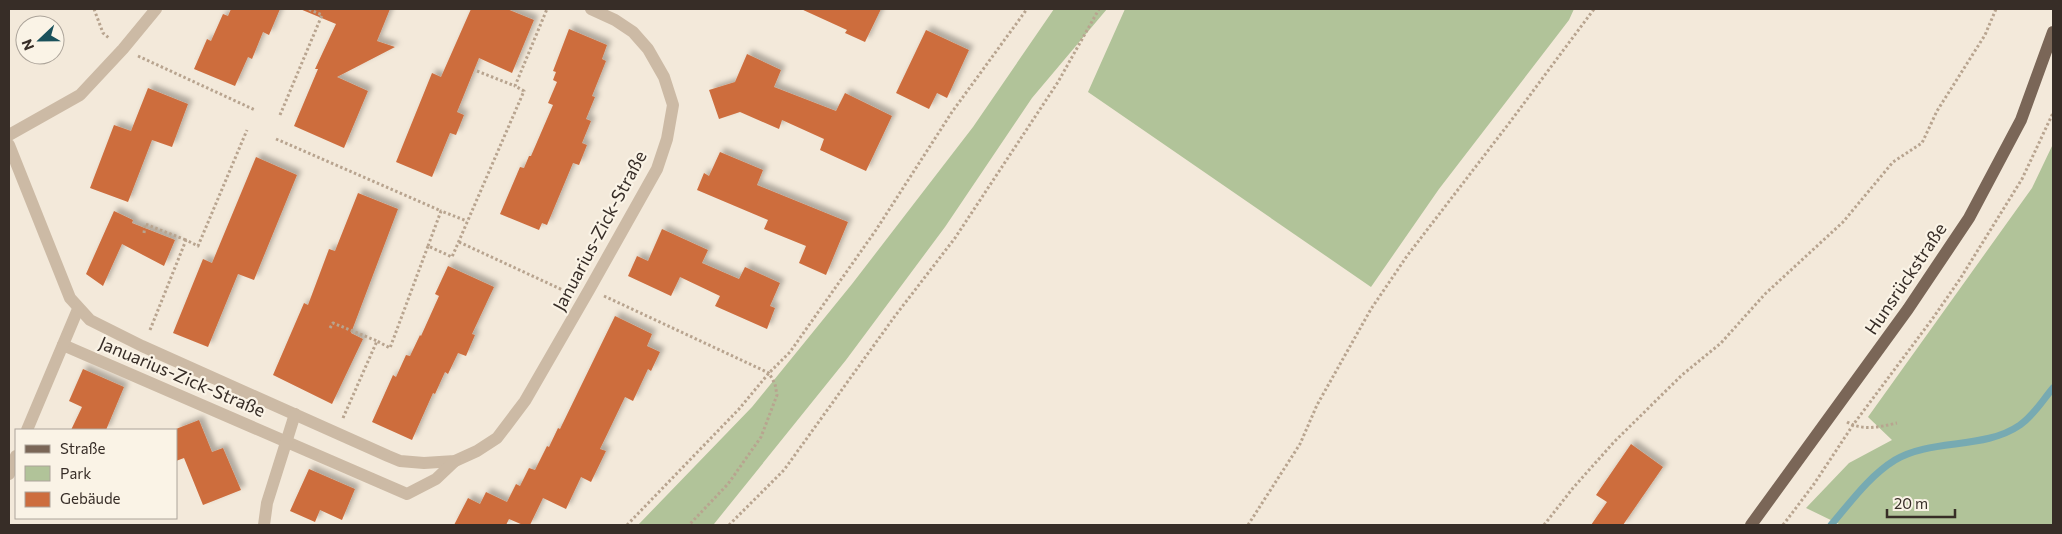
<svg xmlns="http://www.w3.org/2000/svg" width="2062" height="534" viewBox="0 0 2062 534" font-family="Commissioner,sans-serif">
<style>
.green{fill:#b1c399}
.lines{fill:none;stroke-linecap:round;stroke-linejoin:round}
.stream{stroke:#77aab2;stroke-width:7}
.building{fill:#cd6d3e;filter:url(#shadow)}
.path{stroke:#b8a48f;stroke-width:3;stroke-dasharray:2.5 2.5;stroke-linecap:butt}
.minor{stroke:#ccbaa5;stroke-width:12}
.major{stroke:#7a6657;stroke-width:12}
.labels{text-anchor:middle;stroke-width:4.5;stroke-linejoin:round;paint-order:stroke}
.street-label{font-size:18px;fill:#372d27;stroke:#faf3e6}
</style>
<defs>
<filter id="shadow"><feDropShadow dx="4.5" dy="-4.5" stdDeviation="2.5" flood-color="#0004"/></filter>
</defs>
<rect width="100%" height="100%" fill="#f3e9da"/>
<!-- green -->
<g class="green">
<path d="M 1054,9 L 1107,9 L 1032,98 L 945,227 L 846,360 L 714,524 L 638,525 L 752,407 L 852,284 L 973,127 Z"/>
<path d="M 1125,9 L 1574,9 L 1569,20 L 1439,189 L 1371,287 L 1088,92 Z"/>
<path d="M 2053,144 L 2053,525 L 1841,525 L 1806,508 L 1849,463 L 1892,440 L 1868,417 L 2032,188 Z"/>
</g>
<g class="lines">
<!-- stream -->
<path class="stream" d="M 1831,525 C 1850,503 1869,476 1895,460 C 1932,438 1984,450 2020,425 C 2035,414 2042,401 2053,388"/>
</g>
<!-- building -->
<g class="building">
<path d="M 231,9 L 280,9 L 269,35 L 263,32 L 252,59 L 248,57 L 235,86 L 194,69 L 207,39 L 211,41 L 223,14 L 228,16 Z"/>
<path d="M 300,9 L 390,9 L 377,41 L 395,47 L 337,77 L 368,91 L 344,148 L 294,126 L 318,69 L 315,69 L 336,24 Z"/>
<path d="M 471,9 L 507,9 L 534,20 L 512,73 L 479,58 L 457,112 L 464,115 L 456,135 L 450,133 L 432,177 L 396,162 L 432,73 L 441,77 Z"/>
<path d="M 801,9 L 881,9 L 865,42 L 845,33 L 847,30 Z"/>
<path d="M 569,29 L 607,45 L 602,59 L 606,61 L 592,96 L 595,97 L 586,119 L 591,121 L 582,143 L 587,145 L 579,165 L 573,163 L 547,225 L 542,223 L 539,230 L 500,214 L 520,167 L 524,168 L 529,156 L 531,156 L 553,105 L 548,103 L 557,82 L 553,80 L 556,72 L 553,71 Z"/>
<path d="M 926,30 L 969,50 L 947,98 L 937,93 L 929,109 L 896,93 Z"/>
<path d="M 747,54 L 781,70 L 774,87 L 836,111 L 845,93 L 892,116 L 866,171 L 820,150 L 824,139 L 782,120 L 779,129 L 740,112 L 719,119 L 709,90 L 735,82 Z"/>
<path d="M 148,88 L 188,104 L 172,147 L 152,140 L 128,202 L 90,188 L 114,125 L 131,131 Z"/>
<path d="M 720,152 L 763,170 L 757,185 L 848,222 L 826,275 L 799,263 L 806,246 L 764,229 L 768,220 L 697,190 L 704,173 L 709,176 Z"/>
<path d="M 256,157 L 297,175 L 254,280 L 238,274 L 208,347 L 173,333 L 203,259 L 212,263 Z"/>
<path d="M 358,193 L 398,209 L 351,333 L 363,339 L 332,404 L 273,375 L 304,303 L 308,305 L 329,249 L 335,251 Z"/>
<path d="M 114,211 L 133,220 L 132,223 L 175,240 L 164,266 L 122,244 L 103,286 L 86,274 Z"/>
<path d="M 662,229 L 708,250 L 702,263 L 739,279 L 745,267 L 780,283 L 770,306 L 775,308 L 767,329 L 715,306 L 720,296 L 680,277 L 671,296 L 628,276 L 637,256 L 648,261 Z"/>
<path d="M 448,266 L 494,287 L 472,334 L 475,335 L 466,356 L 458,353 L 448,374 L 445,372 L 435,394 L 433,393 L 412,440 L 372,422 L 393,375 L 396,377 L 406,355 L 410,356 L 420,335 L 421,336 L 439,296 L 435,294 Z"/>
<path d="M 615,316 L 652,334 L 647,346 L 660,352 L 651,371 L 648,369 L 633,401 L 625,397 L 600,449 L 606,451 L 591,482 L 581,477 L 566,509 L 543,498 L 530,525 L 523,525 L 509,519 L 506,525 L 454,525 L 468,498 L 480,504 L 486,492 L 507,502 L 516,484 L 520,486 L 529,468 L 535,470 L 547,446 L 549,447 L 558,428 L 560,429 Z"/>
<path d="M 83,369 L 124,387 L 106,430 L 71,430 L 82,407 L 69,401 Z"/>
<path d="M 199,420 L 212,452 L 223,448 L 241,490 L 203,505 L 184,458 L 176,461 L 176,429 Z"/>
<path d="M 1631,444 L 1663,467 L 1623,525 L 1591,525 L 1607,502 L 1596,495 Z"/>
<path d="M 309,469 L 355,489 L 342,520 L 320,510 L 315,522 L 290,511 Z"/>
</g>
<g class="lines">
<!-- path -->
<g class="path">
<path d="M 94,9 L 103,33 L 109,38"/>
<path d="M 138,56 L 255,110"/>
<path d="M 477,71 L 515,86"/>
<path d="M 280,115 L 322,15 L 308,9"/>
<path d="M 276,139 L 441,211"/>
<path d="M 144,233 L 145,224 L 186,240"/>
<path d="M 459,242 L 567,292"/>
<path d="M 428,246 L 441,211 L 467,221"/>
<path d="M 604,296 L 769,373 L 775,384 L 777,395 L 761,437 L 728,484 L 689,525"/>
<path d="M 330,328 L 333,323 L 377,341"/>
<path d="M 150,330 L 186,240 L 198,246 L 247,130"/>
<path d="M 343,418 L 377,341 L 390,348 L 428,246 L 452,257 L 524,91 L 515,86 L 547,9"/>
<path d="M 1847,422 C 1863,431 1879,427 1897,423"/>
<path d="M 627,525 L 739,409 L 769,373 L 790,352 L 876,230 L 952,112 L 1027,9"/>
<path d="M 729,525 L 784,470 L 895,316 L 955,238 L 1058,82 L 1099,9"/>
<path d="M 1248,525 L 1300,444 L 1317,405 L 1371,309 L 1407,256 L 1510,122 L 1594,9"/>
<path d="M 1544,525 L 1573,488 L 1614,442 L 1682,375 L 1721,343 L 1765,294 L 1843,222 L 1893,162 L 1922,143 L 1937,111 L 1985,35 L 1996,9"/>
<path d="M 1783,525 L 1814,484 L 1853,425 L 1933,318 L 1960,279 L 2022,179 L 2053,113"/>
</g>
<!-- minor -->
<g class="minor">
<path d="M 9,135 L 80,95 L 123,49 L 156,9"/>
<path d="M 9,145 L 70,298 L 90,320 L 142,346 L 388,456 L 400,461 L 424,463 L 455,461 L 477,451 L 497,438 L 525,401 L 589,290 L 657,169 L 667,139 L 673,105 L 664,77 L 648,49 L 633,32 L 615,20 L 591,9"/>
<path d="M 63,345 L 407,494 L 436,479 L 455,461"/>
<path d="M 27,430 L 78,309"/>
<path d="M 9,474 L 16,456"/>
<path d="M 264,525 L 267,503 L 295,414"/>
</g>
<!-- major -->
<path class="major" d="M 1751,525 L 1908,309 L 1969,218 L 2021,120 L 2053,32"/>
</g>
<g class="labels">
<!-- street labels -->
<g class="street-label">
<text transform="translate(600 231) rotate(-62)" y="6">Januarius-Zick-Straße</text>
<text transform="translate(1906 279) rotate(-56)" y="6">Hunsrückstraße</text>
<text transform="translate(182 377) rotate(23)" y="6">Januarius-Zick-Straße</text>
</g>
</g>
<!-- border -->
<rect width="2062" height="534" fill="none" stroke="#372d27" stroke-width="20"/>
<!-- legend -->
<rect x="15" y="429" width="162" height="90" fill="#faf3e6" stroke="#aca49a"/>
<rect x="25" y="445" width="25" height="8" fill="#7a6657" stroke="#aca49a"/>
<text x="60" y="454" font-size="15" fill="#372d27">Straße</text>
<rect x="25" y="466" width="25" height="15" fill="#b1c399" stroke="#aca49a"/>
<text x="60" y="479" font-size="15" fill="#372d27">Park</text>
<rect x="25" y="492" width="25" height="15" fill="#cd6d3e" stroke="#aca49a"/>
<text x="60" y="504" font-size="15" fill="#372d27">Gebäude</text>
<!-- north arrow -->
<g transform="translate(40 40) rotate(248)"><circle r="24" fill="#faf3e6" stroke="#aca49a"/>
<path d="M0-4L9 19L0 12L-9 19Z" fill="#1a515b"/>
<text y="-8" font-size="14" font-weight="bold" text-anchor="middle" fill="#372d27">N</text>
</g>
<!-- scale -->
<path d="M1887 509v8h68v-8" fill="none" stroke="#372d27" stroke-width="2.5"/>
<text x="1894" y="509" font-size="15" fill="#372d27" stroke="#faf3e6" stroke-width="4" paint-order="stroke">20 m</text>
</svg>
